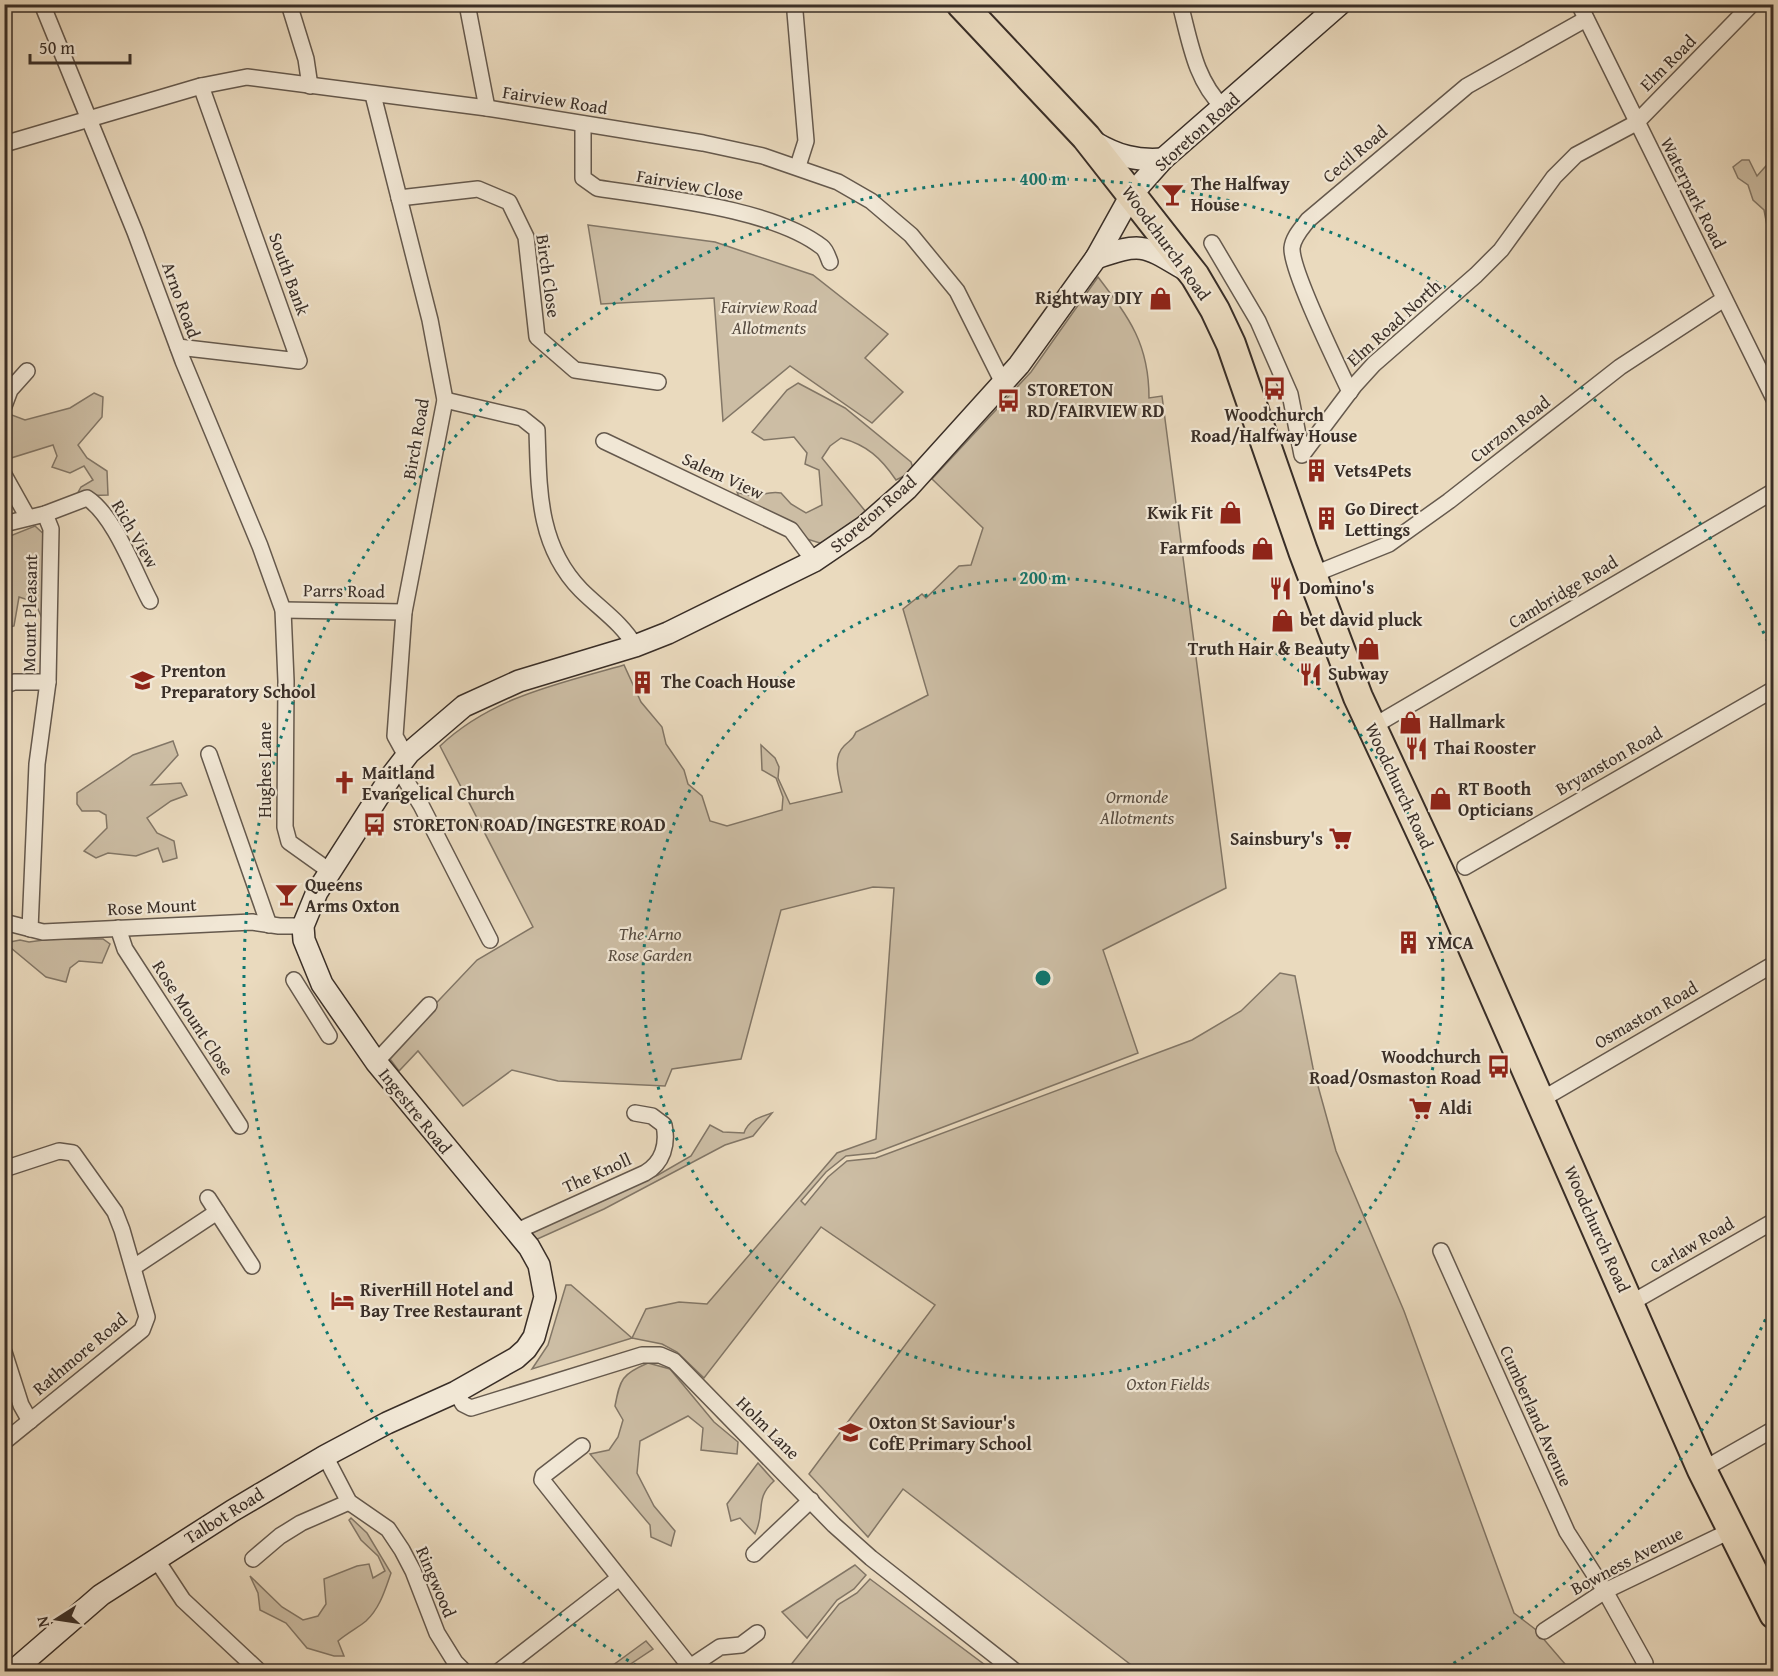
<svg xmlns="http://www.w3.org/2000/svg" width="1778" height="1676" viewBox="0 0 1778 1676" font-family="'Gentium Book Plus',serif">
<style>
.green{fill:#ccbda4;stroke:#827666;stroke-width:1.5}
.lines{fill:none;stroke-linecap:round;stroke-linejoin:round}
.street-casing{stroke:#65594d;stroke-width:18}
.secondary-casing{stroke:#392e27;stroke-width:24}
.highway-casing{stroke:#392e27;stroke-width:32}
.street{stroke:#f1e7d5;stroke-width:15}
.secondary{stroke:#f1e7d5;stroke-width:21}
.highway{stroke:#eadabe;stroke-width:28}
.ring{fill:none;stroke:#0f766e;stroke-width:3;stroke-dasharray:3 6}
.labels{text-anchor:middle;stroke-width:4.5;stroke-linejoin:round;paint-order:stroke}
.street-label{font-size:18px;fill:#392e27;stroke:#f1e7d5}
.poi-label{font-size:18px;font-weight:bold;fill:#392e27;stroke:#f1e7d5;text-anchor:start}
.park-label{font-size:18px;font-style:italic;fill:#564b40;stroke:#f1e7d5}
.centre{fill:#0f766e;stroke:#f1e7d5;stroke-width:3}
.ring-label{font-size:18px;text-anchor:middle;font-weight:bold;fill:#0f766e;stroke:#f1e7d5;stroke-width:4.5;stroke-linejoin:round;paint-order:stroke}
</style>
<rect width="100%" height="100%" fill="#eadabe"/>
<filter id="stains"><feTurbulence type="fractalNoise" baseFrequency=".00333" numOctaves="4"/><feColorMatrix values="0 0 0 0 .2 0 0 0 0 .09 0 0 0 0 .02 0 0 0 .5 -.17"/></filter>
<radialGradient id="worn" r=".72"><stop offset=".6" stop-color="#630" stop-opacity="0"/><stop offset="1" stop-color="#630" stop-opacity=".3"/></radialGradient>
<!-- green -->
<g class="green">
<path d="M 1773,158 L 1773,256 L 1764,210 L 1753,200 L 1748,185 L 1738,178 L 1733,167 L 1742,160 L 1749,160 L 1757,176 Z"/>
<path d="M 588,225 L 715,242 L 813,275 L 888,334 L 865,358 L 903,392 L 872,423 L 790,366 L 723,421 L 714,298 L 601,304 Z"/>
<path d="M 1098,277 C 1130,319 1149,344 1149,398 L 1162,396 L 1226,888 L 1103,950 L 1138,1053 L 875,1153 L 846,1156 L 826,1172 L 801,1201 L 805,1205 L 828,1177 L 847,1161 L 876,1158 L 1192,1040 L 1241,1011 L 1280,973 L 1295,976 L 1313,1068 L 1336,1151 L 1404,1311 L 1514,1613 L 1535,1629 L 1571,1671 L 1139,1671 L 903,1489 L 868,1537 L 809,1474 L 935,1305 L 821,1227 L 704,1378 L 677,1352 L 662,1344 L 632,1338 L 532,1369 L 548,1345 L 566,1285 L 571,1285 L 632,1338 L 646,1309 L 679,1302 L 707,1304 L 837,1153 L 876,1139 L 894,888 L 873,887 L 781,910 L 741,1059 L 672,1069 L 665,1086 L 558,1081 L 512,1070 L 463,1106 L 418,1051 L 399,1071 L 387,1055 L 477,960 L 533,927 L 440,746 C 492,697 558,684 624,665 L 641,702 L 662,727 L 666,744 L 684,770 L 688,784 L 702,796 L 710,821 L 727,826 L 782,810 L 783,797 L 776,778 L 762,770 L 761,745 L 775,758 L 779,767 L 778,778 L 790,804 L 842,792 C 839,778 832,758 844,746 C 850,740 853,740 856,732 L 928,695 L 903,609 L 922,594 L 926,598 L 959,566 L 971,565 L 983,528 L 932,479 L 1031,372 Z"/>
<path d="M 798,383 L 845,408 L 911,462 L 914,471 L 896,480 C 881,458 867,445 841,438 L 830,446 L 822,458 L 866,512 L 845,536 L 823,544 L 794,535 L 742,505 L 737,492 C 761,501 762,490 781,493 L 791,504 L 806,513 L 822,505 L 819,470 L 805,464 L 807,453 L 794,437 L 764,440 L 752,432 L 787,390 Z"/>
<path d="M 94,393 L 103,397 L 102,417 L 78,445 L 87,458 L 107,471 L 108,495 L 76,496 L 81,487 L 93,480 L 84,466 L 70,473 L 52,467 L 57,456 L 53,445 L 11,458 L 5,449 L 4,412 L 25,420 L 70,408 Z"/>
<path d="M 35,526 L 47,537 L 46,607 L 41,616 L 35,602 L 19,597 L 14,626 L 5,628 L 5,538 Z"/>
<path d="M 173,741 L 178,755 L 151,785 L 181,783 L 187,795 L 171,801 L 147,818 L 157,833 L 174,841 L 177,858 L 163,862 L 158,848 L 136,856 L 108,853 L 96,858 L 84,851 L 107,828 L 106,815 L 99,811 L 82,811 L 77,804 L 77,793 L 133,755 Z"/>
<path d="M 51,939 L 103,939 L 110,944 L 102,963 L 79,961 L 70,968 L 66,982 L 46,977 L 5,943 L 20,940 L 29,942 Z"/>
<path d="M 772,1113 L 753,1136 L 725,1145 L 604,1209 L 533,1241 L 528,1230 L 658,1175 L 691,1156 L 710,1125 L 723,1132 L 744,1133 C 748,1120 760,1117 772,1113 Z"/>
<path d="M 648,1363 L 670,1369 L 714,1422 L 738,1442 L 737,1454 L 701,1450 L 703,1428 L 688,1416 L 640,1441 L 637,1473 L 654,1506 L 675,1531 L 671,1546 L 651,1537 L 650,1525 L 590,1454 L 609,1450 L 618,1437 L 623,1420 L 615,1406 C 620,1379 622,1374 648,1363 Z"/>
<path d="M 758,1463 L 774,1481 C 754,1499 766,1511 755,1534 L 740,1518 L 731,1521 L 727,1504 Z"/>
<path d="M 351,1518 L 367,1533 L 391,1573 C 385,1590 380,1608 366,1621 C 359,1627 347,1633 338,1641 L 344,1656 L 334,1656 L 307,1648 L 286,1623 L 260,1610 L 258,1593 L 250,1576 L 282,1607 L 303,1620 L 318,1616 L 326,1604 L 324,1579 L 357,1566 L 369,1564 L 373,1578 L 385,1571 L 378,1556 L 361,1540 L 349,1520 Z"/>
<path d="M 855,1565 L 866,1575 L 854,1589 L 837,1600 L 807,1638 L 782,1612 Z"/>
<path d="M 870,1579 L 985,1665 L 981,1671 L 786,1671 L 839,1604 L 857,1593 Z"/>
<path d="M 646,1641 L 653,1649 L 620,1671 L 605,1671 Z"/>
</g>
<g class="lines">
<defs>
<g id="street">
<path d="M 42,4 L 135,232 L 183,361 L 260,546 L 283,610 L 286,681 L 285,827 L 289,842 L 331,872"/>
<path d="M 289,4 L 306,59 L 310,86"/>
<path d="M 467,4 L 487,108"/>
<path d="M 1180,4 C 1190,41 1195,80 1223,107"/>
<path d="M 1579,4 L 1774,399"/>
<path d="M 795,12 L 806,141 L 798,166"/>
<path d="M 373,95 L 430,320 L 445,400 L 404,612 L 395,736 L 406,756"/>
<path d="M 583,124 L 583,178 L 597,188 C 660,198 772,208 822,247 C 826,250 828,257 830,262"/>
<path d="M 4,144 L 201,86 L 247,77 L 487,108 L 703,143 L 763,156 L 838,182 L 871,201 L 911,235 L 957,291 L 1003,383"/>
<path d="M 399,198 L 478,189 L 509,202 L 526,237 L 537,337 L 575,370 L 658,382"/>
<path d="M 1212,243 L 1258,321 L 1290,394 L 1302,455 L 1354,386 L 1374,364 L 1476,275 L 1501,250 L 1554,177 L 1576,155 L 1636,123 L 1752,4"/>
<path d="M 178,347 L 299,361 L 201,86"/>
<path d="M 1350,392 C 1338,366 1291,271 1292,248 C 1293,237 1302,228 1308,220 L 1467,86 L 1586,19"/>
<path d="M 445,400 L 522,418 L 537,430 C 539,488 537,545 581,590 C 600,609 622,623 635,646"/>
<path d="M 4,406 L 10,390 L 27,371"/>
<path d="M 604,441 L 791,530 L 814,561"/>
<path d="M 4,475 L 27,516"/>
<path d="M 4,524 L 45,514 L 87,498 C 114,515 135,573 150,601"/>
<path d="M 1312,575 L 1389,544 L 1449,501 L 1620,367 L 1724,299"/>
<path d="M 283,610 L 404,612"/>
<path d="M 4,686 L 14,682 L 48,682"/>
<path d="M 1372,727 L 1774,491"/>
<path d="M 209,754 L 269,925"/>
<path d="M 395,771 L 405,779 L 421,805 L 490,940"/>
<path d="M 1465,867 L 1774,689"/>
<path d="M 4,922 L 43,932 L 252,922 L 279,926 L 303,926"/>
<path d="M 118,928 L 125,949 L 240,1126"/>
<path d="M 30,929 L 37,764 L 48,682 L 51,529 L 45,514"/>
<path d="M 294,980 L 329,1036"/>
<path d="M 376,1062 L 429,1005"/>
<path d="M 1539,1101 L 1774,964"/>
<path d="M 4,1169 L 59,1151 L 73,1153 L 115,1212 L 122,1230 L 147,1317 L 142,1330 L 4,1442"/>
<path d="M 208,1198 L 252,1266"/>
<path d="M 517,1231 L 645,1173 C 663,1163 668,1144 664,1125 L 652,1116 L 635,1113"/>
<path d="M 1441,1251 L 1567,1532 L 1605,1591 L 1645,1663"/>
<path d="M 134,1267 L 217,1212"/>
<path d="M 1631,1303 L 1774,1221"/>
<path d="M 4,1352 L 21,1405 L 30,1421"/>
<path d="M 456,1392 L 463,1404 L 471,1408 L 642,1355 L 660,1355 L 674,1361 L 834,1525 L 871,1558 L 1016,1672"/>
<path d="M 582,1446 L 543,1476 L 542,1480 L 688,1664 L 693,1665 L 720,1647 L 741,1645 L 757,1633"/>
<path d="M 325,1456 L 349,1502 L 388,1529 L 402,1550 L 413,1571 L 437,1633 L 455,1662 L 465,1672"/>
<path d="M 1702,1470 L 1774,1429"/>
<path d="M 754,1554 L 811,1500"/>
<path d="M 156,1559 L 183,1600 L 260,1672"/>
<path d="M 253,1559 L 280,1536 L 301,1523 L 349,1502"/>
<path d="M 1544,1631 L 1605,1591 L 1730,1531"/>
<path d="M 498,1672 L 619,1578"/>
</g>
<g id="secondary">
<path d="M 1094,142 C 1118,156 1136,161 1163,159"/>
<path d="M 1096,258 C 1142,242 1144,245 1184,269"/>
<path d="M 12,1672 L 101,1595 L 232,1511 L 325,1456 L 387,1423 L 456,1392 L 516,1358 L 526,1349 L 534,1337 L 545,1297 L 539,1265 L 529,1247 L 376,1062 L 322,984 L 304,940 L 303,926 L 317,892 L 392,775 L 409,753 L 464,706 L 519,681 L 635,646 L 668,633 L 814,561 L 864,527 L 907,489 L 1019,365 L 1096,258 L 1131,195 L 1163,159 L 1340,4"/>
</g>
<path id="highway" d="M 961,4 L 1086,137 L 1195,276 L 1215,310 L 1231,344 L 1303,551 L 1358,697 L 1444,882 L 1702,1470 L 1774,1614"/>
</defs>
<!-- street casing -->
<use href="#street" class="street-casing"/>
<!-- secondary casing -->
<use href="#secondary" class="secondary-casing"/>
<!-- highway casing -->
<use href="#highway" class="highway-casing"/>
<!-- street -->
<use href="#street" class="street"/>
<!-- secondary -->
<use href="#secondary" class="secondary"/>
<!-- highway -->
<use href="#highway" class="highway"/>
</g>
<!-- distance rings -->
<g class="ring">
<circle cx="1043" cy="978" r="400"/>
<path d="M1773 1303A799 799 0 0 1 1442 1670M644 1670A799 799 0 1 1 1773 653"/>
</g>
<!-- icons -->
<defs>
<symbol id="bar-bare" viewBox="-9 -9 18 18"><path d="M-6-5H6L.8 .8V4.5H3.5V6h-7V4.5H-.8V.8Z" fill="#8f2418" stroke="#f1e7d5" stroke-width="2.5" paint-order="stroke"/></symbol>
<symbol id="shop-bare" viewBox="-9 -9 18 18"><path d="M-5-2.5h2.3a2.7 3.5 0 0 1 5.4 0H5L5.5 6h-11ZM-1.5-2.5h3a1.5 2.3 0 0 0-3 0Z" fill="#8f2418" stroke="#f1e7d5" stroke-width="2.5" paint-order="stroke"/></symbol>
<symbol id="bus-bare" viewBox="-9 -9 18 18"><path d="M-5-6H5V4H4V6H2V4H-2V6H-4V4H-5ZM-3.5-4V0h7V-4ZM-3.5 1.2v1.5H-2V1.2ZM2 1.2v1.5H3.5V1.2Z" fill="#8f2418" stroke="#f1e7d5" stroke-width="2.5" paint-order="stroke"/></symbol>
<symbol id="building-bare" viewBox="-9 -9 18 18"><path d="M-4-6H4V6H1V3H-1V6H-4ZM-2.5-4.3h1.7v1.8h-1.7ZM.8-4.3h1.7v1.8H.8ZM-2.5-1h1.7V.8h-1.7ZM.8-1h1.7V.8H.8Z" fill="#8f2418" stroke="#f1e7d5" stroke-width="2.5" paint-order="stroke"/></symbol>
<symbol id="restaurant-bare" viewBox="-9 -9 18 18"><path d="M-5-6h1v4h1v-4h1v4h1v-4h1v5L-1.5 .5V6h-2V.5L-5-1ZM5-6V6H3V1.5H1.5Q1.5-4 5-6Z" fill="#8f2418" stroke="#f1e7d5" stroke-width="2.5" paint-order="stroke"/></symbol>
<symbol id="school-bare" viewBox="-9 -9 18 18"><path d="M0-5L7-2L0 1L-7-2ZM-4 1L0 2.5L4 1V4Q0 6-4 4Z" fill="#8f2418" stroke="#f1e7d5" stroke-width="2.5" paint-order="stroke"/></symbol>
<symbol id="church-bare" viewBox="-9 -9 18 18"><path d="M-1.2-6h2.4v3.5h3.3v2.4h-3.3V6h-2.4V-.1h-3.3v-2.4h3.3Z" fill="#8f2418" stroke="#f1e7d5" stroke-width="2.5" paint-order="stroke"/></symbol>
<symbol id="supermarket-bare" viewBox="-9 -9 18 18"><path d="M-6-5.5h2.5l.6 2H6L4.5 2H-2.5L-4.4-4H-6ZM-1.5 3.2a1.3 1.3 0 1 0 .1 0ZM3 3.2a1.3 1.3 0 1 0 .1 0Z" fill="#8f2418" stroke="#f1e7d5" stroke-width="2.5" paint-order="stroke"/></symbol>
<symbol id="hotel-bare" viewBox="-9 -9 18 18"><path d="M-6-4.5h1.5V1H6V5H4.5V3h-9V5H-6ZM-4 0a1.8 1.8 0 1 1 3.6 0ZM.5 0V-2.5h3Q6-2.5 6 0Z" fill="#8f2418" stroke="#f1e7d5" stroke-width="2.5" paint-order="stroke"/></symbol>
</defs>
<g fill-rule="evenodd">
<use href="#bar-bare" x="1156" y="178" width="33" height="33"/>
<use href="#shop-bare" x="1144" y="282" width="33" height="33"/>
<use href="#bus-bare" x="1258" y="372" width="33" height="33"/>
<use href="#bus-bare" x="992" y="384" width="33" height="33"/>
<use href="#building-bare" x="1300" y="454" width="33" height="33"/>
<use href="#shop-bare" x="1214" y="496" width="33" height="33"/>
<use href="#building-bare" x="1310" y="502" width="33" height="33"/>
<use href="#shop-bare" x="1246" y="532" width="33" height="33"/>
<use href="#restaurant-bare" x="1264" y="572" width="33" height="33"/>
<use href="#shop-bare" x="1266" y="604" width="33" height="33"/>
<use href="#shop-bare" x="1352" y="632" width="33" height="33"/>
<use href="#restaurant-bare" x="1294" y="658" width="33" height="33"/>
<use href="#school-bare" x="126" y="664" width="33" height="33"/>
<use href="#building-bare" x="626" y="666" width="33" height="33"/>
<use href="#shop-bare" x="1394" y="706" width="33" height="33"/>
<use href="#restaurant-bare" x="1400" y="732" width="33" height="33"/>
<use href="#church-bare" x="328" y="766" width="33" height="33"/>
<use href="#shop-bare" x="1424" y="782" width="33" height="33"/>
<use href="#bus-bare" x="358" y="808" width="33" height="33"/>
<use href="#supermarket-bare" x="1324" y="822" width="33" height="33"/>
<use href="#bar-bare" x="270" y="878" width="33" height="33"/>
<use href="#building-bare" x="1392" y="926" width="33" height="33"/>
<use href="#bus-bare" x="1482" y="1050" width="33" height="33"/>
<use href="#supermarket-bare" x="1404" y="1092" width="33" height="33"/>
<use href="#hotel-bare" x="326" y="1284" width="33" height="33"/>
<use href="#school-bare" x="834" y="1416" width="33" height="33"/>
</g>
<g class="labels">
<!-- street labels -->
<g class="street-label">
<text transform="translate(1668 63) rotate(-45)" y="6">Elm Road</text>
<text transform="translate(555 100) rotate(9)" y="6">Fairview Road</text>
<text transform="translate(1197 132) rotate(-42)" y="6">Storeton Road</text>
<text transform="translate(1355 154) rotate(-40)" y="6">Cecil Road</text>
<text transform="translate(690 185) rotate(10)" y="6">Fairview Close</text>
<text transform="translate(1693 193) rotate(63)" y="6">Waterpark Road</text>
<text transform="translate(1166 243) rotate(54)" y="6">Woodchurch Road</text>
<text transform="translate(289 274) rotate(70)" y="6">South Bank</text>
<text transform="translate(548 276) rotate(82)" y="6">Birch Close</text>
<text transform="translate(181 300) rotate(70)" y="6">Arno Road</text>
<text transform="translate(1394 323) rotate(-42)" y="6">Elm Road North</text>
<text transform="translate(1510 429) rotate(-38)" y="6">Curzon Road</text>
<text transform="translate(416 439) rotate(-80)" y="6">Birch Road</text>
<text transform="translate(723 476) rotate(25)" y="6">Salem View</text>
<text transform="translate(873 514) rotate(-41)" y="6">Storeton Road</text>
<text transform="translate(135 534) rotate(60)" y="6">Rich View</text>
<text transform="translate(344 591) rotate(1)" y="6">Parrs Road</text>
<text transform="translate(1563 592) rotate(-31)" y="6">Cambridge Road</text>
<text transform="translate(30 613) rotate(-89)" y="6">Mount Pleasant</text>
<text transform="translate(1609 761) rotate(-30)" y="6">Bryanston Road</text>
<text transform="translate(265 770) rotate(-90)" y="6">Hughes Lane</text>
<text transform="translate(1399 786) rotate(65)" y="6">Woodchurch Road</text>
<text transform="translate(152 907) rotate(-3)" y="6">Rose Mount</text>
<text transform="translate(1646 1015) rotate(-30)" y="6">Osmaston Road</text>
<text transform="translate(193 1018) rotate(57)" y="6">Rose Mount Close</text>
<text transform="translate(415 1111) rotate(51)" y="6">Ingestre Road</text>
<text transform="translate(597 1173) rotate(-24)" y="6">The Knoll</text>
<text transform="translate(1597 1229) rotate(66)" y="6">Woodchurch Road</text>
<text transform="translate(1692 1245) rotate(-30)" y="6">Carlaw Road</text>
<text transform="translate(80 1354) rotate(-40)" y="6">Rathmore Road</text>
<text transform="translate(1536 1416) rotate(66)" y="6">Cumberland Avenue</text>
<text transform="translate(768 1428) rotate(45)" y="6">Holm Lane</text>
<text transform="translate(224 1516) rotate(-32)" y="6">Talbot Road</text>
<text transform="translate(1627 1561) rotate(-28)" y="6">Bowness Avenue</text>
<text transform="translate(436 1582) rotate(67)" y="6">Ringwood</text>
</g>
<!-- poi labels -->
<g class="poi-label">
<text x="1191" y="190">The Halfway<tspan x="1191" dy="21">House</tspan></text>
<text x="1143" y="304" text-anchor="end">Rightway DIY</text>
<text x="1027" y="396">STORETON<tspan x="1027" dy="21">RD/FAIRVIEW RD</tspan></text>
<text x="1274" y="421" text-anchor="middle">Woodchurch<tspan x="1274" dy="21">Road/Halfway House</tspan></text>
<text x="1334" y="477">Vets4Pets</text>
<text x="1345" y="515">Go Direct<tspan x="1345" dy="21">Lettings</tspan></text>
<text x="1213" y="519" text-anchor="end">Kwik Fit</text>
<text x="1245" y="554" text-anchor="end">Farmfoods</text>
<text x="1299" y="594">Domino's</text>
<text x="1300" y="626">bet david pluck</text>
<text x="1350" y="655" text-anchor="end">Truth Hair &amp; Beauty</text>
<text x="161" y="677">Prenton<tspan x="161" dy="21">Preparatory School</tspan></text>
<text x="1328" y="680">Subway</text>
<text x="661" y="688">The Coach House</text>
<text x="1429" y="728">Hallmark</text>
<text x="1434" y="754">Thai Rooster</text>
<text x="362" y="779">Maitland<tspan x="362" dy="21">Evangelical Church</tspan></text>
<text x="1458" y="795">RT Booth<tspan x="1458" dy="21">Opticians</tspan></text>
<text x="393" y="831">STORETON ROAD/INGESTRE ROAD</text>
<text x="1323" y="845" text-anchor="end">Sainsbury's</text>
<text x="305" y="891">Queens<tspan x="305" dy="21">Arms Oxton</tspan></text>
<text x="1426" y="949">YMCA</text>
<text x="1481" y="1063" text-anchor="end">Woodchurch<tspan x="1481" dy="21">Road/Osmaston Road</tspan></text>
<text x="1439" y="1114">Aldi</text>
<text x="360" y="1296">RiverHill Hotel and<tspan x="360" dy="21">Bay Tree Restaurant</tspan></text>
<text x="869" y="1429">Oxton St Saviour's<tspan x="869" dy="21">CofE Primary School</tspan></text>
</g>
<!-- park labels -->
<g class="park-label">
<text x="769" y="313">Fairview Road<tspan x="769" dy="21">Allotments</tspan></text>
<text x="1137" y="803">Ormonde<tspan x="1137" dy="21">Allotments</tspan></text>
<text x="650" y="940">The Arno<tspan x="650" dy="21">Rose Garden</tspan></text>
<text x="1168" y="1390">Oxton Fields</text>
</g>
</g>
<circle cx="1043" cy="978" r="9" class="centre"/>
<g class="ring-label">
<text x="1043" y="185">400 m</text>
<text x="1043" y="584">200 m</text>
</g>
<!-- margin -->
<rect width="1778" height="1676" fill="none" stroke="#eadabe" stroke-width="24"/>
<rect x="6" y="6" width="1766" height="1664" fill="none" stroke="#392e27" stroke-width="3"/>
<rect x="12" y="12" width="1754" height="1652" fill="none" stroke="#392e27" stroke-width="1.5"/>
<!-- north arrow -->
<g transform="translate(57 1619) rotate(258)" stroke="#f1e7d5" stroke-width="4.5" paint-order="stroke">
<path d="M0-4.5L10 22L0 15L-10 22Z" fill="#392e27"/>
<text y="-9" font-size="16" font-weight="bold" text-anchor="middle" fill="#392e27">N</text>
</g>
<!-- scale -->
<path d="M30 54v9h100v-9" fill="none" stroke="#392e27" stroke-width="3"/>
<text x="39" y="54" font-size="18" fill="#392e27" stroke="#f1e7d5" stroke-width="4.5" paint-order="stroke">50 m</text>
<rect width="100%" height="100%" filter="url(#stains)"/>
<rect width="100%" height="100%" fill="url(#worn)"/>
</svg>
